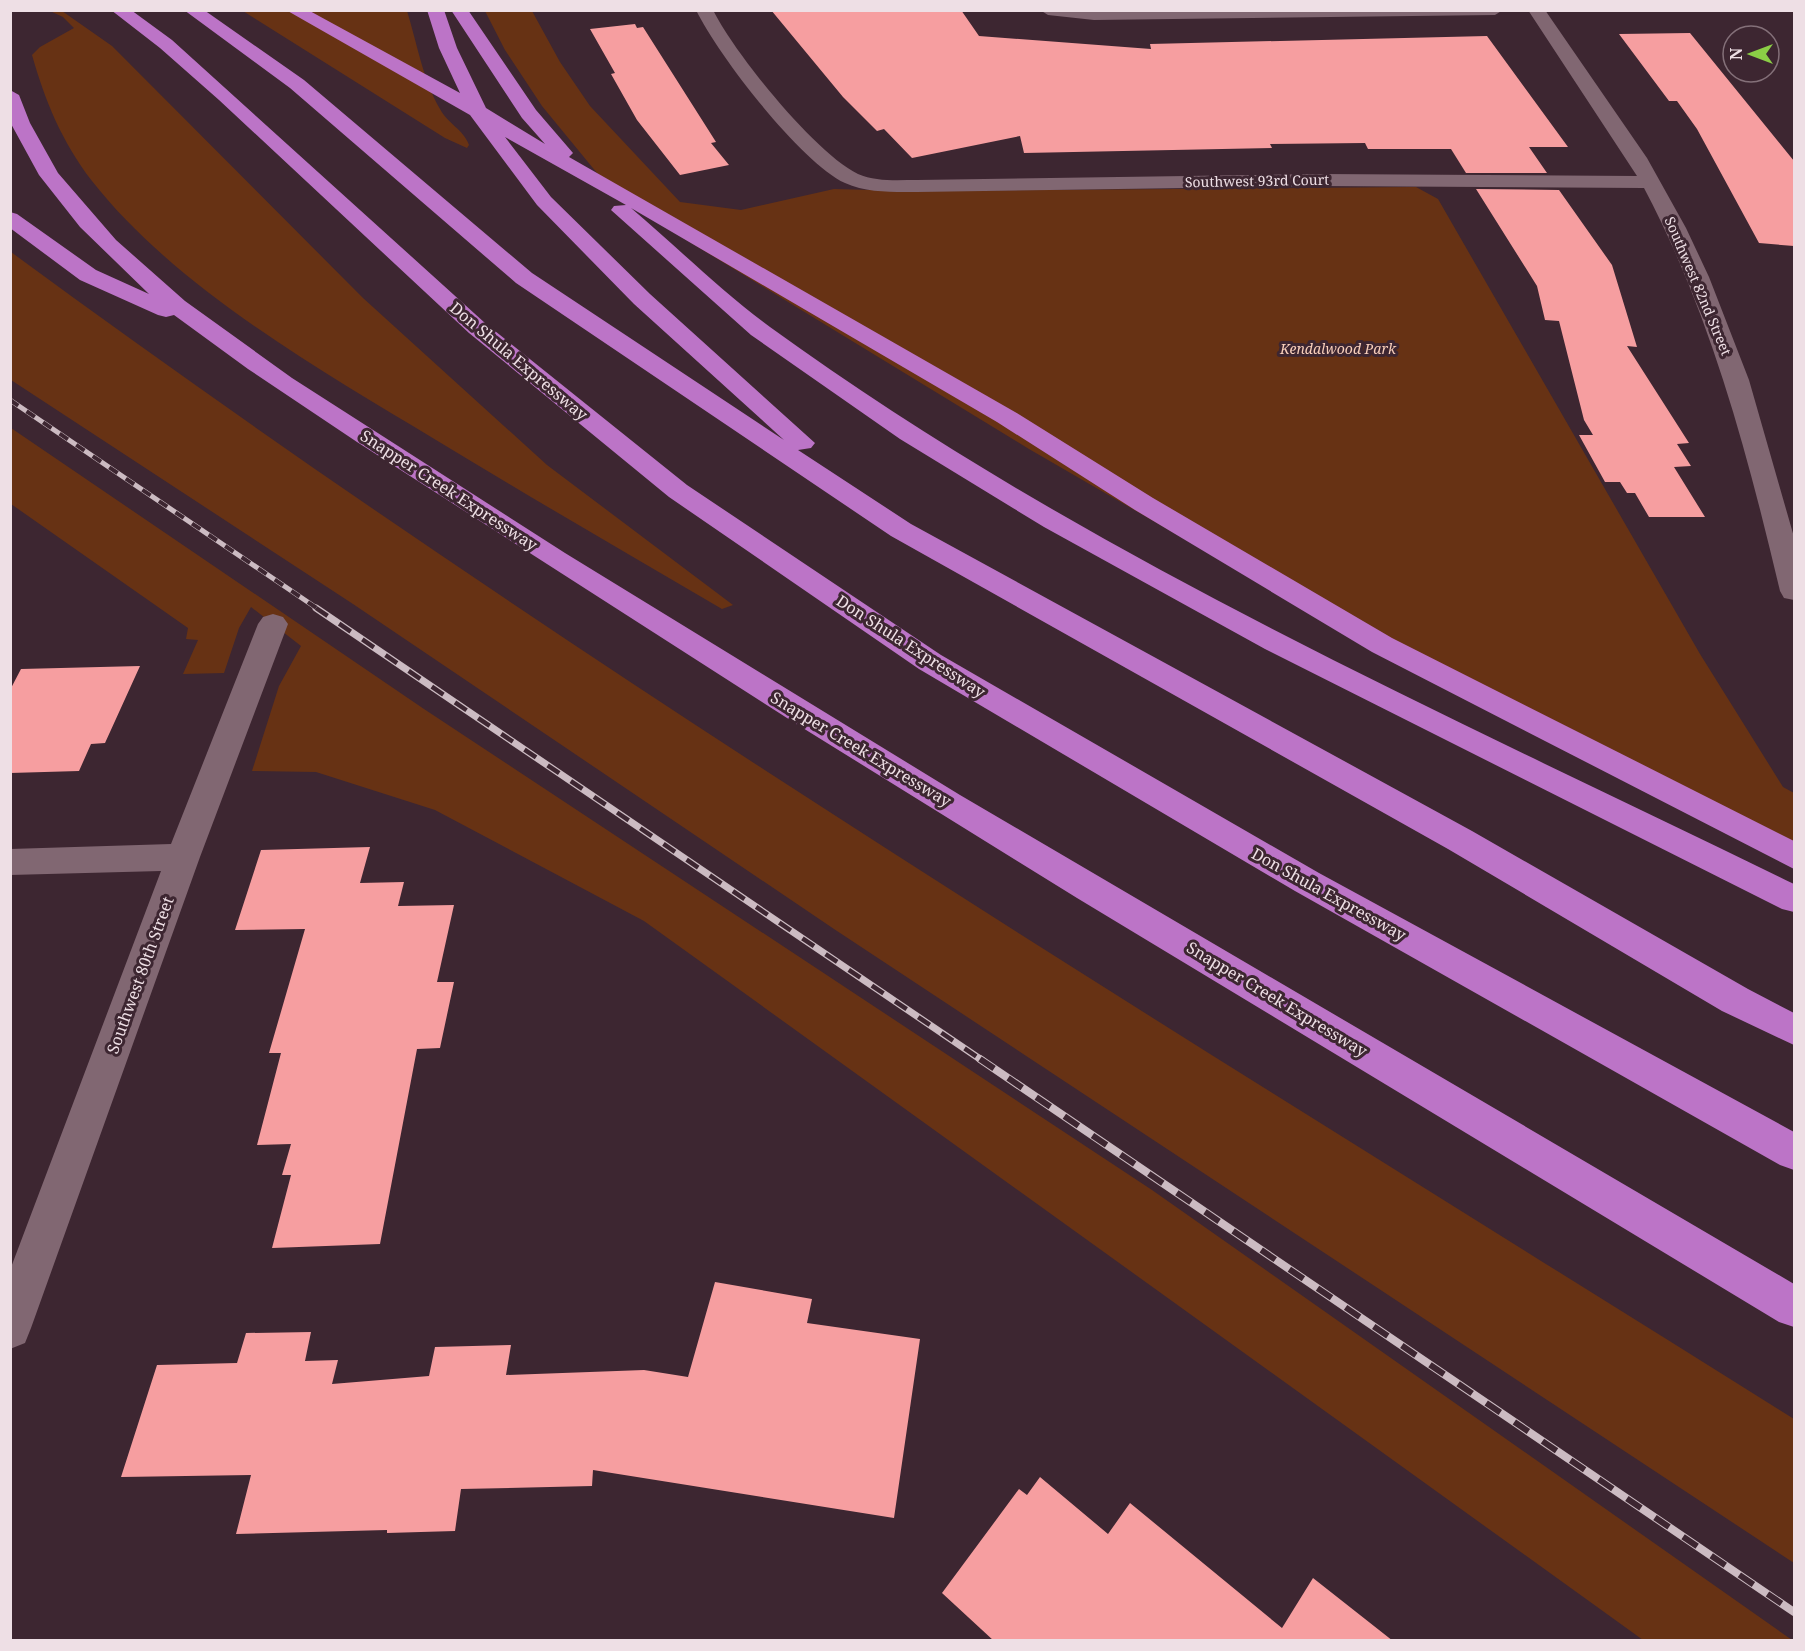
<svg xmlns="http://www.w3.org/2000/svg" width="1805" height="1651" viewBox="0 0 1805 1651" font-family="'Noto Serif',serif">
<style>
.green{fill:#673214}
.building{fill:#f69ea0}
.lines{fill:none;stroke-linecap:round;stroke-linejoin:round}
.minor{fill:#816772;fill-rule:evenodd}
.highway{fill:#bc74c7;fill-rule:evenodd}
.rail-far2-casing{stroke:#ccbbc2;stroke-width:5}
.rail-far1-casing{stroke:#ccbbc2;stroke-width:7}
.rail-casing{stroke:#ccbbc2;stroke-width:8}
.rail-far2{stroke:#3d2631;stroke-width:4;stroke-dasharray:10;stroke-linecap:butt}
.rail-far1{stroke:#3d2631;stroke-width:4.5;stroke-dasharray:14;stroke-linecap:butt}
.rail{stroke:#3d2631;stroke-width:6;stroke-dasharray:17;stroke-linecap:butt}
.labels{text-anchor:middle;stroke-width:6;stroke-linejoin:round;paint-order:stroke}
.far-street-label{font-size:14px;fill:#eedfe5;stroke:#3d2631}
.far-park-label{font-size:14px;font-style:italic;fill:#f8cfbb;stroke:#3d2631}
.street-label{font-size:16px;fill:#eedfe5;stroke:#3d2631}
</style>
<rect width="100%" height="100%" fill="#3d2631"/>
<!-- green -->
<g class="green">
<path d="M 50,11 L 62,11 L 112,46 L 363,298 L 547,465 L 733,605 L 722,609 C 626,553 530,497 436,440 C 320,370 176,288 92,181 C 62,142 45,101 32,55 L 40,47 L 74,28 L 63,17 Z"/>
<path d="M 243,11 L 407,11 C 417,43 423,80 440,109 C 448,124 463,129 469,145 L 467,148 L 445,138 Z"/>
<path d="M 485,11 L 532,11 L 560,62 L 590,106 L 680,202 L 741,210 L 834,189 L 907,191 L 1416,187 L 1438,199 L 1700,654 L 1783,787 L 1794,793 L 1794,868 L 1550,742 L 1264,585 L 1029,449 L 652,219 L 606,184 L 542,106 L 505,50 Z"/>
<path d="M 11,252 C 583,673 1193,1042 1794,1419 L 1794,1563 L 834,929 L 353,604 L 11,380 Z"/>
<path d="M 11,428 L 424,709 L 1152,1190 L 1792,1640 L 1643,1640 L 644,921 L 435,810 L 316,772 L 252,771 L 279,686 L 301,646 L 251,607 L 239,628 L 224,673 L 183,674 L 198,640 L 186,639 L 188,628 L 11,504 Z"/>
</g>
<!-- building -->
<g class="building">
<path d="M 771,10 L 961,10 L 979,36 L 1151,49 L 1150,44 L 1487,36 L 1568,147 L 1529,147 L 1547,173 L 1466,173 L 1451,149 L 1368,149 L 1365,143 L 1270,144 L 1272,148 L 1024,153 L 1020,136 L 912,158 L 884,129 L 877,131 L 843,97 Z"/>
<path d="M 635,24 L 637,28 L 643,27 L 716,142 L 711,143 L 729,165 L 680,175 L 637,120 L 611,74 L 615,73 L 590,29 Z"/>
<path d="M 1690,33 L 1794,161 L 1794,246 L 1759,243 L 1697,129 L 1677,101 L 1669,101 L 1619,34 Z"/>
<path d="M 1476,189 L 1559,190 L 1612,265 L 1637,347 L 1627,346 L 1689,443 L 1677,444 L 1691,466 L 1674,467 L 1705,517 L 1649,517 L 1635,493 L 1627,493 L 1620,482 L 1605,482 L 1579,435 L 1593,435 L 1584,420 L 1559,321 L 1545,320 L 1537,286 Z"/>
<path d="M 140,666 L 105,743 L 91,744 L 79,771 L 10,773 L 10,690 L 21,669 Z"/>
<path d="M 370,847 L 360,883 L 404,882 L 398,906 L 454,905 L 437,982 L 454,982 L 440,1048 L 417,1049 L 380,1244 L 272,1248 L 291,1175 L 282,1175 L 291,1144 L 257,1145 L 281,1053 L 269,1053 L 305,929 L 235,930 L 261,850 Z"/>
<path d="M 715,1282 L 812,1299 L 807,1323 L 920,1339 L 894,1518 L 593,1470 L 592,1486 L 461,1489 L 455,1531 L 387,1533 L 387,1530 L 236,1534 L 251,1475 L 121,1477 L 157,1365 L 237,1363 L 246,1333 L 311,1332 L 305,1361 L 338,1360 L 332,1384 L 429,1376 L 435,1347 L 511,1345 L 506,1375 L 644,1370 L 688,1377 Z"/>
<path d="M 1040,1477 L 1108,1534 L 1130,1503 L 1282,1628 L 1313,1578 L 1393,1641 L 994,1641 L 942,1593 L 1019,1489 L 1027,1495 Z"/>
</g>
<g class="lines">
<!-- minor -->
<g class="minor">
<path d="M 696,10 L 713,10 C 735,54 815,153 858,174 C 876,182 898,180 917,180 L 1321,174 L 1637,176 L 1528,10 L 1545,10 L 1647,158 L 1686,228 L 1709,277 L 1749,380 L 1794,537 L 1794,600 L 1784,598 L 1780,591 C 1747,452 1711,315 1644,188 L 1321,186 L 917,192 C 893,192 867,193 845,183 C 800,162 718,55 696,10 Z"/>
<path d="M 1040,10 L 1503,10 L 1495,15 L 1094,20 L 1048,15 Z"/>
<path d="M 273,614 L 283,617 L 288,624 L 200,857 L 31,1328 L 25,1343 L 10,1349 L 10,1270 L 161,871 L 10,875 L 10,849 L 171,844 L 258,624 L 263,617 Z"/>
</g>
<!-- highway -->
<g class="highway">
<path d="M 111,10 L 131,10 L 172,40 L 485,323 L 687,485 L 941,655 L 1319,873 L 1794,1132 L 1794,1170 L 1780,1165 L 1295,891 L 919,669 L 669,497 L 469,333 L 219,100 L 160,48 Z"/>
<path d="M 184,10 L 204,10 L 304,80 L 532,273 L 784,440 L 634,304 L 537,205 L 470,115 L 286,10 L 308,10 L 460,93 L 439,48 L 427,10 L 444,10 L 457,48 L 486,108 L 545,144 L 522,118 L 451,10 L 468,10 L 536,110 L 573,153 L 569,157 L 1015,412 L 1153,498 L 1392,638 L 1794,841 L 1794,869 L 1372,652 L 1135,510 L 997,422 L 631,208 C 677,247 721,291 770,327 C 1085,556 1446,714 1794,884 L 1794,912 L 1782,909 L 1265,649 L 1044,527 L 900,439 L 751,335 L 611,210 L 614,206 L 626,205 L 505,137 L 551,197 L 650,294 L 815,443 L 811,448 L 798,450 L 911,524 L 1472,831 L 1748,989 L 1794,1013 L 1794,1045 L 1722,1011 L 1448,849 L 891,536 L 516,283 L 290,88 Z"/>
<path d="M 10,90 L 19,95 L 30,123 L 58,173 L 116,240 L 185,301 L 292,378 L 565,553 L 960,795 L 1794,1284 L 1794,1327 L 1779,1322 L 1077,898 L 798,725 L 357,442 L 248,369 L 174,315 L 166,317 L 158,315 L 80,280 L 10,228 L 10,212 L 17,214 L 96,270 L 149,294 L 80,227 L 39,175 L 10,122 Z"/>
</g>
<defs>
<path id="rail-far2" d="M 10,400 L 318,609"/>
<path id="rail-far1" d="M 316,608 L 983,1061"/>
<path id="rail" d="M 980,1059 L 1794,1612"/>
</defs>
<!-- rail-far2 casing -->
<use href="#rail-far2" class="rail-far2-casing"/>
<!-- rail-far1 casing -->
<use href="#rail-far1" class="rail-far1-casing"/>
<!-- rail casing -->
<use href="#rail" class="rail-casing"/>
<!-- rail-far2 -->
<use href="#rail-far2" class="rail-far2"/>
<!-- rail-far1 -->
<use href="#rail-far1" class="rail-far1"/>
<!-- rail -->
<use href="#rail" class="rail"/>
</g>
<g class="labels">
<!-- far-street labels -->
<g class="far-street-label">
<text transform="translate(1257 181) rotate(-1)" y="5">Southwest 93rd Court</text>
<text transform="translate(1698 286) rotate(67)" y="5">Southwest 82nd Street</text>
</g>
<!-- far-park labels -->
<g class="far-park-label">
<text x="1338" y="354">Kendalwood Park</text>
</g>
<!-- street labels -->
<g class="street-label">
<text transform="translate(519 361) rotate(40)" y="6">Don Shula Expressway</text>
<text transform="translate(449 490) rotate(33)" y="6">Snapper Creek Expressway</text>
<text transform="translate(911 646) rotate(33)" y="6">Don Shula Expressway</text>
<text transform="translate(861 749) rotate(31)" y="6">Snapper Creek Expressway</text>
<text transform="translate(1329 894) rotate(29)" y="6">Don Shula Expressway</text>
<text transform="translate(140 975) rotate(-70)" y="6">Southwest 80th Street</text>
<text transform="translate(1277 999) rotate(31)" y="6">Snapper Creek Expressway</text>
</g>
</g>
<!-- border -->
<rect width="1805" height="1651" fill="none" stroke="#eedfe5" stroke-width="24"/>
<!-- north arrow -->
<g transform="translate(1751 54) rotate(270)"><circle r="28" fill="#3d2631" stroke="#847079" stroke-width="1.5"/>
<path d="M0-4.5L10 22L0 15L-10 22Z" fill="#8bce46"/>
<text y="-9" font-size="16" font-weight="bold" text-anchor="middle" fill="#eedfe5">N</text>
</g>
</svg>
